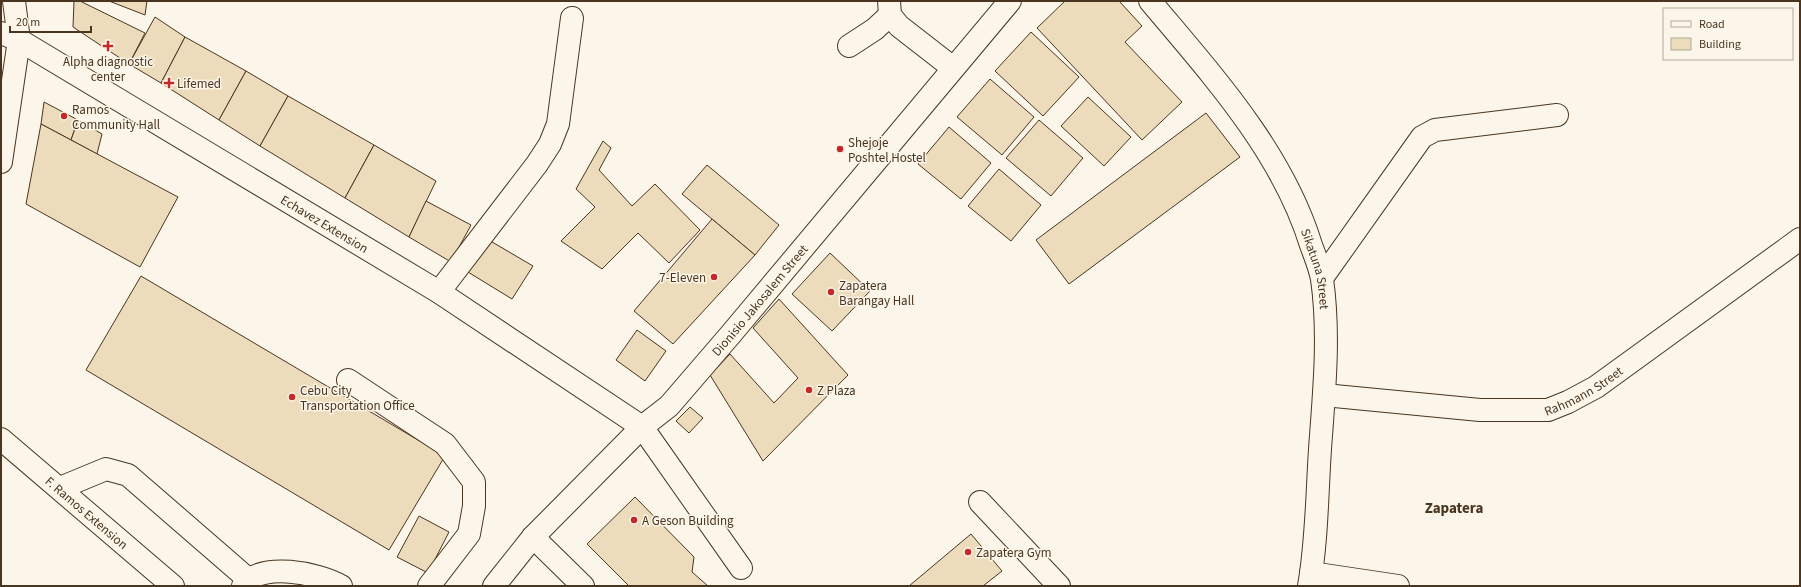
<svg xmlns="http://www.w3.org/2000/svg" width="1801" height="587" viewBox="0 0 1801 587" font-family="'Source Sans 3',sans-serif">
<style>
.building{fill:#ecdcbc;stroke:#4a3520}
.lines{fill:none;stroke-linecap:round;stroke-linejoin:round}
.minor-casing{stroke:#4a3520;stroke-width:24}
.minor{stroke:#fbf6e9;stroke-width:22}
.poi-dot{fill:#c62828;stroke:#fbf6e9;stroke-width:1.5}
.labels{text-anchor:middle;stroke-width:3;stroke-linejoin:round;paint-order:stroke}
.poi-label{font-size:13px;fill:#4a3520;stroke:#fbf6e9;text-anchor:start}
.street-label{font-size:13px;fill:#4a3520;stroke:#fbf6e9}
.quarter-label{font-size:15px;font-weight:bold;fill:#4a3520;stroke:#fbf6e9}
</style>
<rect width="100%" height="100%" fill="#fbf6e9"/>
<!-- building -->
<g class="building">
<path d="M 74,1 L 80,1 L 145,33 L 129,64 L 73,27 Z"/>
<path d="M 109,1 L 147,1 L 145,15 Z"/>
<path d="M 1065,1 L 1119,1 L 1142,26 L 1125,42 L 1182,102 L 1142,140 L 1037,28 Z"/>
<path d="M 155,17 L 185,37 L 161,83 L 129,64 Z"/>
<path d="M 1031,32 L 1079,77 L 1043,116 L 995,71 Z"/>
<path d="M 185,37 L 246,71 L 219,120 L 161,83 Z"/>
<path d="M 246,71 L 288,96 L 260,146 L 219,120 Z"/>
<path d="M 990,79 L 1034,117 L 1002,155 L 957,117 Z"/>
<path d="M 288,96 L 374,145 L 345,198 L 260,146 Z"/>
<path d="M 1088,97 L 1131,137 L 1104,166 L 1061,126 Z"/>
<path d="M 44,102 L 78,120 L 71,140 L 41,124 Z"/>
<path d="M 1206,113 L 1240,157 L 1069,284 L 1036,240 Z"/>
<path d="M 78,120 L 102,134 L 97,154 L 71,140 Z"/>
<path d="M 1039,120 L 1083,158 L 1051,196 L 1006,158 Z"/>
<path d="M 41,124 L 178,197 L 140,267 L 26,204 Z"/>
<path d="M 949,127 L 991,163 L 961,199 L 918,164 Z"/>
<path d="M 603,141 L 611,148 L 599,170 L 632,206 L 655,184 L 700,230 L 669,263 L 638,233 L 602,269 L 561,241 L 595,207 L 576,189 Z"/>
<path d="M 374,145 L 436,181 L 409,237 L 345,198 Z"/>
<path d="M 707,165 L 779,225 L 755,255 L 682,194 Z"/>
<path d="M 999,169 L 1041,205 L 1011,241 L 968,206 Z"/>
<path d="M 426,201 L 471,225 L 451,262 L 409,237 Z"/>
<path d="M 712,219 L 755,255 L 673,344 L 634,311 Z"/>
<path d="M 487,239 L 533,266 L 512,299 L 463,269 Z"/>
<path d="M 830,253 L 870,291 L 832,331 L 792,294 Z"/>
<path d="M 141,276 L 445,456 L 389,550 L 86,370 Z"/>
<path d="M 779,299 L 848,375 L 763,461 L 710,375 L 730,354 L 774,403 L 798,378 L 753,328 Z"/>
<path d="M 637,330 L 666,351 L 645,381 L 616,360 Z"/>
<path d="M 690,407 L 703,418 L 689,433 L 676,421 Z"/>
<path d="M 635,497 L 694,557 L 692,572 L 708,586 L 629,586 L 587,544 Z"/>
<path d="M 419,516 L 449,532 L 428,573 L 397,557 Z"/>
<path d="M 971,534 L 1002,571 L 983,586 L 909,586 Z"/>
</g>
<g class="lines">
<defs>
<g id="minor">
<path d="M 889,1 L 890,15 L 899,26 L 953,68"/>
<path id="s1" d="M 1150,1 C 1212,75 1282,151 1311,245 C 1315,256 1320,268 1322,279 C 1330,335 1324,393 1320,449 C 1317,494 1317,541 1309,586"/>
<path id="s2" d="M 1,33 L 19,40 L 439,292 L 642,427 L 741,568"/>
<path d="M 849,46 L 875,29 L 890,15"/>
<path d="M 1,162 L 19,40 L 14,1"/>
<path d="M 1322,278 L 1422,137 L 1435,130 L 1557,115"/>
<path d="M 439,292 L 537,164 L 550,144 L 558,124 L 572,18"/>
<path d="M 348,380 L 445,444 L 474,482 L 474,506 L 469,534 L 429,586"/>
<path id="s3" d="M 1324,395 L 1480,410 L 1548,410 L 1568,402 L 1596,387 L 1800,239"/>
<path id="s4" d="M 1,439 L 173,586"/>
<path d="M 60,488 L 106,469 L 128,475 L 248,579"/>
<path d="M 980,502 L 1059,586"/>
<path d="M 533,537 L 583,586"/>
<path d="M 1311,573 L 1398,586"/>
<path d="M 243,586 C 261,561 318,573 341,586"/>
<path id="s5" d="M 494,586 L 533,537 L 642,427 L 669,406 L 731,334 L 1010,1"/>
</g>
</defs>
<!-- minor casing -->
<use href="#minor" class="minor-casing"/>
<!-- minor -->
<use href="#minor" class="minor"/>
</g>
<!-- markers -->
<g class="poi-dot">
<path d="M106 40h4v4h4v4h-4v4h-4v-4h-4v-4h4z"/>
<path d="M167 77h4v4h4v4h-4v4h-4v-4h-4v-4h4z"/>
<circle cx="64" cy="116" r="4"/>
<circle cx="840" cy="149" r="4"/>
<circle cx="714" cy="277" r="4"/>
<circle cx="831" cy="292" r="4"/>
<circle cx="809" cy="390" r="4"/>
<circle cx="292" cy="397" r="4"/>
<circle cx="634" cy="520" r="4"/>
<circle cx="968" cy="552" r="4"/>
</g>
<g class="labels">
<!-- poi labels -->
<g class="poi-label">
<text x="108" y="66" text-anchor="middle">Alpha diagnostic<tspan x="108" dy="15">center</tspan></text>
<text x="177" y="88">Lifemed</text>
<text x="72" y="114">Ramos<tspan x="72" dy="15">Community Hall</tspan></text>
<text x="848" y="147">Shejoje<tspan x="848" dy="15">Poshtel Hostel</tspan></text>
<text x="706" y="282" text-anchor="end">7-Eleven</text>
<text x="839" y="290">Zapatera<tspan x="839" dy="15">Barangay Hall</tspan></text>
<text x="300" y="395">Cebu City<tspan x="300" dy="15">Transportation Office</tspan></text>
<text x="817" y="395">Z Plaza</text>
<text x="642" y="525">A Geson Building</text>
<text x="976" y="557">Zapatera Gym</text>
</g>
<!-- street labels -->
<g class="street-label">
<text dy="5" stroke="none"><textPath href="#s2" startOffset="376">Echavez Extension</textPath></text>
<text dy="5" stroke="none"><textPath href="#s1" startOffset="319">Sikatuna Street</textPath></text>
<text dy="5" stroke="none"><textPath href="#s5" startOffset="391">Dionisio Jakosalem Street</textPath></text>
<text dy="5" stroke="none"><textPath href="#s3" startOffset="265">Rahmann Street</textPath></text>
<text dy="5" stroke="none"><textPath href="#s4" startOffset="113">F. Ramos Extension</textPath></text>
</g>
<!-- quarter labels -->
<g class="quarter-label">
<text x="1454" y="513">Zapatera</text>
</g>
</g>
<!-- border -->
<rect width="1801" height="587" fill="none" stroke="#4a3520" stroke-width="4"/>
<!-- legend -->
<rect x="1663" y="8" width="130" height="52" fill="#fbf6e9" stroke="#b4a999"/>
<rect x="1671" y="21" width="20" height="6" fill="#fbf6e9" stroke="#b4a999"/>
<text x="1699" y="28" font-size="12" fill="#4a3520">Road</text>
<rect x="1671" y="38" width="20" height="12" fill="#ecdcbc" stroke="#b4a999"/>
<text x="1699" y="48" font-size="12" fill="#4a3520">Building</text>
<!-- scale -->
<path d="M10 26v6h81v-6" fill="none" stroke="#4a3520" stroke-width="2"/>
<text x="16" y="26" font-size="12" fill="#4a3520" stroke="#fbf6e9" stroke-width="3" paint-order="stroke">20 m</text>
</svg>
